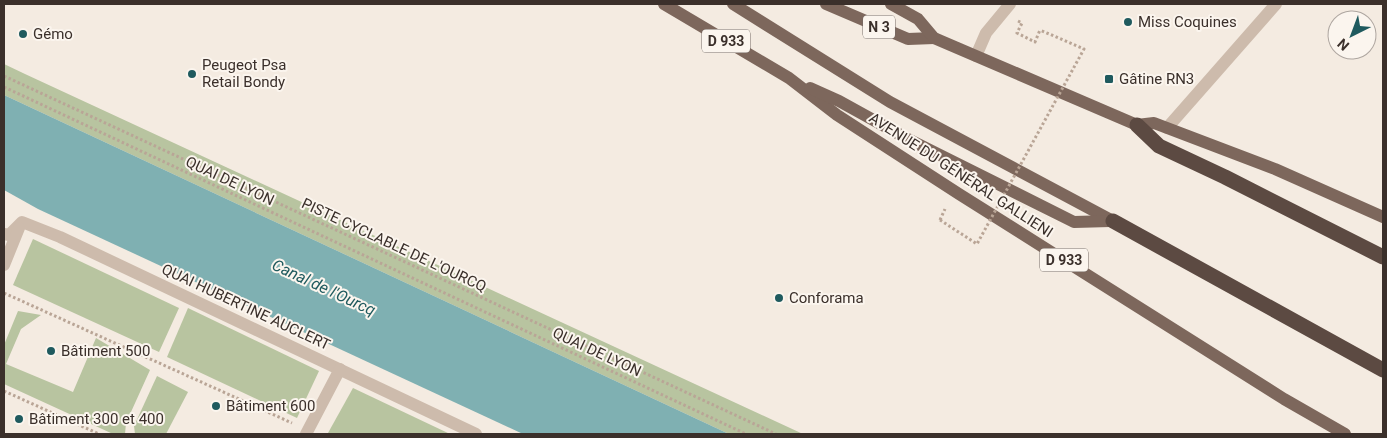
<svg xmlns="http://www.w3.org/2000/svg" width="1387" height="438" viewBox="0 0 1387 438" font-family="Roboto,sans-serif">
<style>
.green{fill:#b8c4a0}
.water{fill:#7fb0b2}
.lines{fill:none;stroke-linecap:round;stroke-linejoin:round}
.path{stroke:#b9a596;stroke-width:3;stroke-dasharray:2.5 2.5;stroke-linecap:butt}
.minor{stroke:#cdbbac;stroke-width:12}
.major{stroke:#7d675c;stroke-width:12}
.highway{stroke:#5c4a42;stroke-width:15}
.path-bridge{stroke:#b9a596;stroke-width:3;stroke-dasharray:2.5 2.5;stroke-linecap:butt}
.poi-dot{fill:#1f5a5e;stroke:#fbf5ee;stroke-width:2}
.labels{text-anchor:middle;stroke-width:4;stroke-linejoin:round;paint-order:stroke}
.shield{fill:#fbf5ee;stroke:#756b66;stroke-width:1}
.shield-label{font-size:14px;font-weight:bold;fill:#3b302b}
.poi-label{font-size:15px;fill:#3b302b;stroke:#fbf5ee;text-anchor:start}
.street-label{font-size:15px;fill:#3b302b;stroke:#fbf5ee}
.water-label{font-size:16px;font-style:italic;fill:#1f5a5e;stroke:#fbf5ee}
</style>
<rect width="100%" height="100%" fill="#f4ebe1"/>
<!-- green -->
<g class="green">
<path d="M 4,64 L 25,74 L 803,434 L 729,434 L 4,95 Z"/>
<path d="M 33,239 L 179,308 L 159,352 L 13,285 Z"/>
<path d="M 188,308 L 319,371 L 297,418 L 167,357 Z"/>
<path d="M 18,311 L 41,315 L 21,329 L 6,364 L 73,392 L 96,338 L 150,370 L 126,423 L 125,434 L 113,434 L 4,384 L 4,345 Z"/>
<path d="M 157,376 L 188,392 L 166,434 L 135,434 L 134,426 Z"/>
<path d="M 353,388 L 450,434 L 331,434 L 328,433 Z"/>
</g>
<!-- water -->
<path class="water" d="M 4,95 L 729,434 L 523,434 L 38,209 L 4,190 Z"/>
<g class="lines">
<!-- path -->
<g class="path">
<path d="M 1018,21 L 1022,23 L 1017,33 L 1035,42 L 1040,30"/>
<path d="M 4,76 L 776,434"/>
<path d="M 4,87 L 746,434"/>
<path d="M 940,220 L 945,209"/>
<path d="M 4,293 L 292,423"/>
<path d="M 4,391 L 99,434"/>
</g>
<!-- minor -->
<g class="minor">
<path d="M 976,56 L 986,33 L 1010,4"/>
<path d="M 1167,128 L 1276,4"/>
<path d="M 4,234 L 9,235 L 22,222 L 60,237 L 476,434"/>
<path d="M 4,265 L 19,228"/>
<path d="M 306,434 L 340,369"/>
</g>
<!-- major -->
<g class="major">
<path d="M 664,4 L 789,78 L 837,115 L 959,194 L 1284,399 L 1345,434"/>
<path d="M 733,4 L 890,102 L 1113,221"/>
<path d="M 826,4 L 908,39 L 934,38"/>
<path d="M 891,4 L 918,19 L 934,38 L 1137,125 L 1154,123 L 1275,169 L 1383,217"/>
<path d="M 810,88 L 839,101 L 906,138 L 1074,222 L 1110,221"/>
</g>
<!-- highway -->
<g class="highway">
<path d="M 1137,125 L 1159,146 L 1225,177 L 1383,257"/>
<path d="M 1113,221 L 1383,370"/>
</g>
<!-- path-bridge -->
<path class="path-bridge" d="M 940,220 L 977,244 L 1084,49 L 1040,30"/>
</g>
<!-- markers -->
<g class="poi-dot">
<circle cx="1128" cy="22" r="5"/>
<circle cx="23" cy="34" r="5"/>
<circle cx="192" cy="74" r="5"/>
<rect x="1104" y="74" width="10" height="10" rx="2.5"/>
<circle cx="779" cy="298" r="5"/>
<circle cx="51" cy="351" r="5"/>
<circle cx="216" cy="406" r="5"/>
<circle cx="19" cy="419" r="5"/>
</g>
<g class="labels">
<!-- shield labels -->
<g class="shield">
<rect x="863" y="15.5" width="32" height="23" rx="4"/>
<rect x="702" y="29.5" width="48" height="23" rx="4"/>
<rect x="1040" y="248.5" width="48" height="23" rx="4"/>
</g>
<g class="shield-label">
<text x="879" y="32">N 3</text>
<text x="726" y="46">D 933</text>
<text x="1064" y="265">D 933</text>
</g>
<!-- poi labels -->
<g class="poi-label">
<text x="1138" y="27">Miss Coquines</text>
<text x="33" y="39">Gémo</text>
<text x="202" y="70">Peugeot Psa<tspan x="202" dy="17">Retail Bondy</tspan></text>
<text x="1119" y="84">Gâtine RN3</text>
<text x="789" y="303">Conforama</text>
<text x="61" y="356">Bâtiment 500</text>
<text x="226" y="411">Bâtiment 600</text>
<text x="29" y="424">Bâtiment 300 et 400</text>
</g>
<!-- street labels -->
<g class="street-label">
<text transform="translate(961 175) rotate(33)" y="5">AVENUE DU GÉNÉRAL GALLIENI</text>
<text transform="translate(230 181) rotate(25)" y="5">QUAI DE LYON</text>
<text transform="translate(394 245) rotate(25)" y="5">PISTE CYCLABLE DE L'OURCQ</text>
<text transform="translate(246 307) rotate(25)" y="5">QUAI HUBERTINE AUCLERT</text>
<text transform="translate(597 352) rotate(25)" y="5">QUAI DE LYON</text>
</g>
<!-- water labels -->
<g class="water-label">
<text transform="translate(324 287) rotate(25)" y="6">Canal de l'Ourcq</text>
</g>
</g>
<!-- border -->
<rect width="1387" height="438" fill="none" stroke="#3b302b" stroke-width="10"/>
<!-- north arrow -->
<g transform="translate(1352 35) rotate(222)"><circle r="24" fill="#fbf5ee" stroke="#aea6a0"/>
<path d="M0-4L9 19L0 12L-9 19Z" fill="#1f5a5e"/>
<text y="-8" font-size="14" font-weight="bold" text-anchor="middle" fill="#3b302b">N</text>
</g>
</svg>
